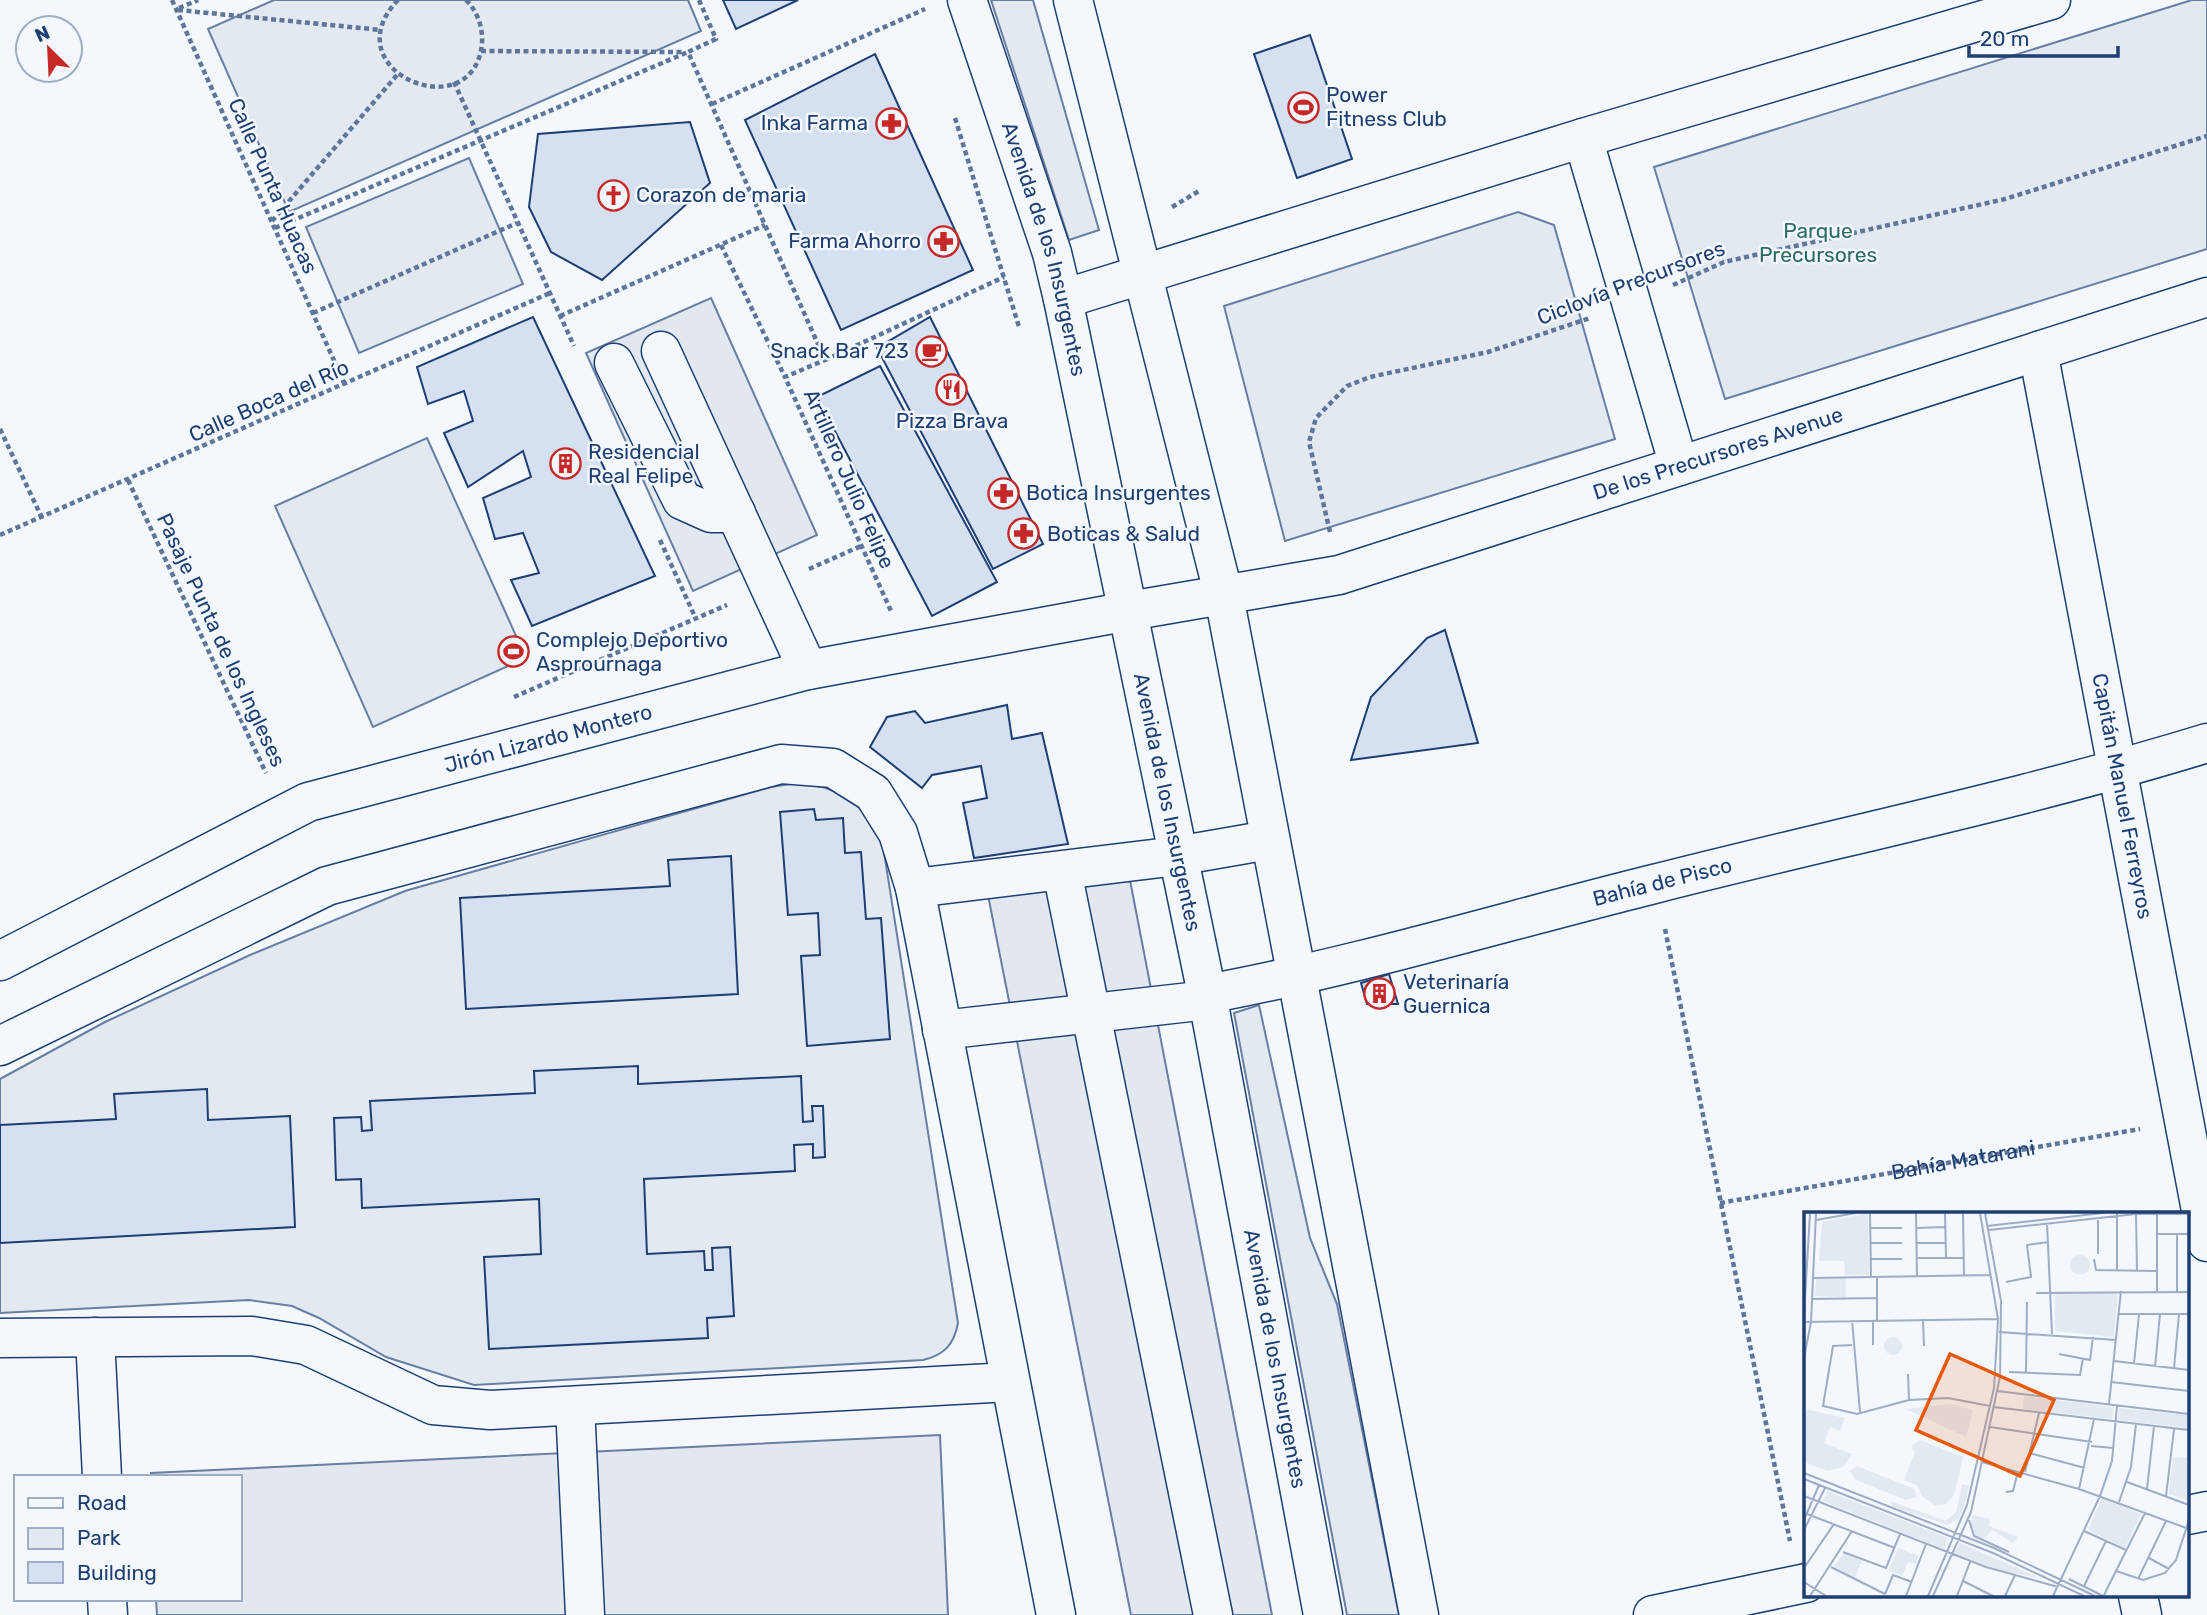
<svg xmlns="http://www.w3.org/2000/svg" width="2207" height="1615" viewBox="0 0 2207 1615" font-family="Rubik,sans-serif">
<style>
.green{fill:#e3e9f0;stroke:#687fa3;stroke-width:2}
.parking{fill:#e3e8f0;stroke:#687fa3;stroke-width:2}
.building{fill:#d5e0f0;stroke:#1d3f73;stroke-width:2}
.lines{fill:none;stroke-linecap:round;stroke-linejoin:round}
.minor-casing{stroke:#1d3f73;stroke-width:41}
.major-casing{stroke:#1d3f73;stroke-width:41}
.path{stroke:#5e769c;stroke-width:4.5;stroke-dasharray:5 3.5;stroke-linecap:butt}
.minor{stroke:#f4f7fb;stroke-width:38}
.major{stroke:#f4f7fb;stroke-width:38}
.labels{text-anchor:middle;stroke-width:5;stroke-linejoin:round;paint-order:stroke}
.poi-label{font-size:21px;fill:#1d3f73;stroke:#f4f7fb;text-anchor:start}
.street-label{font-size:21px;fill:#1d3f73;stroke:#f4f7fb}
.park-label{font-size:21px;fill:#2c6c60;stroke:#f4f7fb}
.inset-road{fill:none;stroke:#9eadc5;stroke-width:2}
.view{fill:#e8590c;fill-opacity:0.15;stroke:#e8590c;stroke-width:3.5}
.inset-edge{fill:none;stroke:#1d3f73;stroke-width:3.5}
</style>
<rect width="100%" height="100%" fill="#f4f7fb"/>
<!-- green -->
<g class="green">
<path d="M 274,0 L 688,0 L 701,31 L 289,212 L 208,29 Z"/>
<path d="M 991,0 L 1033,0 L 1099,230 L 1069,240 Z"/>
<path d="M 2192,0 L 2207,0 L 2207,249 L 1725,399 L 1654,167 Z"/>
<path d="M 469,158 L 523,284 L 359,353 L 306,227 Z"/>
<path d="M 1518,212 L 1554,225 L 1615,439 L 1285,541 L 1224,306 Z"/>
<path d="M 427,438 L 526,658 L 373,727 L 275,506 Z"/>
<path d="M 797,783 C 841,787 855,799 881,833 L 958,1323 C 954,1345 944,1355 923,1360 L 474,1385 L 386,1357 L 319,1318 L 292,1306 L 249,1300 L 0,1313 L 0,1079 L 105,1022 L 250,955 L 405,891 L 771,787 Z"/>
<path d="M 1259,1005 L 1310,1238 L 1337,1304 L 1399,1615 L 1347,1615 L 1234,1013 Z"/>
</g>
<!-- parking -->
<g class="parking">
<path d="M 711,298 L 817,535 L 693,591 L 586,353 Z"/>
<path d="M 1123,844 L 1272,1615 L 1131,1615 L 982,865 Z"/>
<path d="M 940,1435 L 948,1615 L 157,1615 L 156,1599 L 240,1599 L 240,1477 L 151,1477 L 151,1473 Z"/>
</g>
<!-- building -->
<g class="building">
<path d="M 723,0 L 798,0 L 736,29 Z"/>
<path d="M 1310,35 L 1352,159 L 1297,178 L 1254,54 Z"/>
<path d="M 875,54 L 973,270 L 841,330 L 745,120 Z"/>
<path d="M 690,122 L 710,183 L 602,280 L 551,252 L 529,207 L 538,134 Z"/>
<path d="M 533,317 L 655,576 L 532,626 L 511,580 L 539,573 L 523,533 L 495,539 L 483,498 L 531,477 L 523,451 L 468,487 L 444,433 L 473,421 L 464,391 L 428,404 L 417,367 Z"/>
<path d="M 930,317 L 1043,544 L 993,569 L 877,348 Z"/>
<path d="M 880,366 L 997,582 L 932,616 L 817,397 Z"/>
<path d="M 1445,630 L 1478,743 L 1351,760 L 1371,697 L 1427,638 Z"/>
<path d="M 1007,705 L 1012,739 L 1042,733 L 1068,844 L 974,858 L 963,803 L 987,798 L 981,766 L 932,775 L 922,788 L 870,747 L 887,717 L 915,711 L 925,723 Z"/>
<path d="M 814,809 L 816,820 L 843,818 L 845,853 L 861,852 L 866,919 L 881,918 L 890,1039 L 807,1046 L 801,956 L 820,955 L 818,913 L 788,915 L 780,812 Z"/>
<path d="M 731,856 L 738,994 L 466,1009 L 460,898 L 670,886 L 668,860 Z"/>
<path d="M 1389,974 L 1398,1004 L 1367,1004 L 1361,983 Z"/>
<path d="M 638,1066 L 638,1084 L 801,1076 L 803,1122 L 813,1121 L 812,1106 L 823,1106 L 825,1157 L 813,1158 L 813,1144 L 794,1145 L 795,1171 L 644,1179 L 647,1254 L 704,1251 L 705,1270 L 713,1270 L 712,1248 L 730,1247 L 734,1316 L 707,1318 L 708,1338 L 489,1349 L 484,1257 L 541,1254 L 539,1199 L 362,1208 L 361,1179 L 336,1180 L 334,1118 L 361,1117 L 362,1131 L 372,1130 L 370,1101 L 535,1093 L 534,1071 Z"/>
<path d="M 207,1089 L 208,1120 L 290,1116 L 295,1227 L 0,1243 L 0,1125 L 116,1119 L 114,1094 Z"/>
</g>
<g class="lines">
<defs>
<g id="minor">
<path d="M 661,351 L 808,670"/>
<path id="s2" d="M 2038,351 L 2207,1242"/>
<path d="M 614,363 L 682,500 L 711,513 L 736,513"/>
<path d="M 1062,871 L 1213,1615"/>
<path d="M 915,888 L 1177,856 L 1269,840"/>
<path id="s3" d="M 0,961 L 308,802 L 808,670 L 1129,611"/>
<path id="s4" d="M 1207,994 C 1358,966 1505,921 1654,884 C 1838,837 2025,799 2207,743"/>
<path d="M 942,1030 L 1208,1000"/>
<path d="M 0,1046 L 327,886 L 781,764 L 833,768 L 873,793 L 898,833 L 915,888 L 1056,1615"/>
<path d="M 95,1337 L 102,1477"/>
<path d="M 0,1338 L 252,1336 L 306,1345 L 433,1405 L 490,1410 L 1010,1382"/>
<path d="M 575,1406 L 585,1615"/>
<path d="M 2188,1515 L 2207,1511"/>
<path d="M 2138,1596 L 2142,1615"/>
<path d="M 107,1599 L 108,1615"/>
<path d="M 1653,1615 L 1806,1583"/>
</g>
<g id="major">
<path id="s5" d="M 967,0 L 1052,253 L 1063,299 L 1207,994 L 1323,1615"/>
<path d="M 1073,0 L 1224,596 L 1419,1615"/>
<path d="M 1583,138 L 1679,466"/>
<path d="M 1063,299 L 1583,138 L 2051,0"/>
<path id="s6" d="M 1129,611 L 1339,575 L 2207,297"/>
</g>
</defs>
<!-- minor casing -->
<use href="#minor" class="minor-casing"/>
<!-- major casing -->
<use href="#major" class="major-casing"/>
<!-- path -->
<g class="path">
<path d="M 172,0 L 345,385"/>
<path d="M 398,0 C 330,71 473,130 482,44 C 483,28 478,12 466,0"/>
<path d="M 699,0 L 716,39 L 688,52 L 825,360 L 785,377 L 891,611"/>
<path d="M 179,8 L 198,0"/>
<path d="M 178,10 L 381,30"/>
<path d="M 481,51 L 683,52"/>
<path d="M 454,82 L 574,346"/>
<path d="M 712,104 L 925,9"/>
<path d="M 955,118 L 1019,327"/>
<path d="M 1172,207 L 1199,191"/>
<path d="M 272,221 L 397,75"/>
<path d="M 275,228 L 688,52"/>
<path d="M 721,245 L 785,377"/>
<path d="M 1673,285 L 1724,262 L 2005,199 L 2207,136"/>
<path d="M 313,313 L 517,223"/>
<path d="M 560,316 L 765,225"/>
<path d="M 825,360 L 1004,277"/>
<path d="M 0,429 L 42,518"/>
<path d="M 128,480 L 266,773"/>
<path d="M 1330,532 L 1309,442 L 1316,418 L 1347,386 L 1370,377 L 1488,352 L 1590,318"/>
<path d="M 0,535 L 550,293"/>
<path d="M 660,540 L 696,619"/>
<path d="M 809,569 L 861,546"/>
<path d="M 514,697 L 727,605"/>
<path d="M 1665,929 L 1790,1541"/>
<path id="s1" d="M 1720,1203 L 2140,1129"/>
</g>
<!-- minor -->
<use href="#minor" class="minor"/>
<!-- major -->
<use href="#major" class="major"/>
</g>
<!-- icons -->
<defs>
<symbol id="stadium-ring" viewBox="-11 -11 22 22"><circle r="9.5" fill="#f4f7fb" stroke="#c62828" stroke-width="1.5"/><path d="M0-5a6.5 5 0 1 0 0 10a6.5 5 0 1 0 0-10ZM-3.5-1.8h7v3.6h-7Z" fill="#c62828"/></symbol>
<symbol id="pharmacy-ring" viewBox="-11 -11 22 22"><circle r="9.5" fill="#f4f7fb" stroke="#c62828" stroke-width="1.5"/><path d="M-2-6h4v4h4v4h-4v4h-4v-4h-4v-4h4Z" fill="#c62828"/></symbol>
<symbol id="church-ring" viewBox="-11 -11 22 22"><circle r="9.5" fill="#f4f7fb" stroke="#c62828" stroke-width="1.5"/><path d="M-1.2-6h2.4v3.5h3.3v2.4h-3.3V6h-2.4V-.1h-3.3v-2.4h3.3Z" fill="#c62828"/></symbol>
<symbol id="cafe-ring" viewBox="-11 -11 22 22"><circle r="9.5" fill="#f4f7fb" stroke="#c62828" stroke-width="1.5"/><path d="M-5.5-4.5H6V0H3Q3 3.5 0 3.5H-2.5Q-5.5 3.5-5.5 0ZM3-3.2v2h1.7v-2ZM-6 4.5H4V6H-6Z" fill="#c62828"/></symbol>
<symbol id="restaurant-ring" viewBox="-11 -11 22 22"><circle r="9.5" fill="#f4f7fb" stroke="#c62828" stroke-width="1.5"/><path d="M-5-6h1v4h1v-4h1v4h1v-4h1v5L-1.5 .5V6h-2V.5L-5-1ZM5-6V6H3V1.5H1.5Q1.5-4 5-6Z" fill="#c62828"/></symbol>
<symbol id="building-ring" viewBox="-11 -11 22 22"><circle r="9.5" fill="#f4f7fb" stroke="#c62828" stroke-width="1.5"/><path d="M-4-6H4V6H1V3H-1V6H-4ZM-2.5-4.3h1.7v1.8h-1.7ZM.8-4.3h1.7v1.8H.8ZM-2.5-1h1.7V.8h-1.7ZM.8-1h1.7V.8H.8Z" fill="#c62828"/></symbol>
</defs>
<g fill-rule="evenodd">
<use href="#stadium-ring" x="1286" y="90" width="35" height="35"/>
<use href="#pharmacy-ring" x="874" y="106" width="35" height="35"/>
<use href="#church-ring" x="596" y="178" width="35" height="35"/>
<use href="#pharmacy-ring" x="926" y="224" width="35" height="35"/>
<use href="#cafe-ring" x="914" y="334" width="35" height="35"/>
<use href="#restaurant-ring" x="934" y="372" width="35" height="35"/>
<use href="#building-ring" x="548" y="446" width="35" height="35"/>
<use href="#pharmacy-ring" x="986" y="476" width="35" height="35"/>
<use href="#pharmacy-ring" x="1006" y="516" width="35" height="35"/>
<use href="#stadium-ring" x="496" y="634" width="35" height="35"/>
<use href="#building-ring" x="1362" y="976" width="35" height="35"/>
</g>
<g class="labels">
<!-- poi labels -->
<g class="poi-label">
<text x="1326" y="102">Power<tspan x="1326" dy="24">Fitness Club</tspan></text>
<text x="868" y="130" text-anchor="end">Inka Farma</text>
<text x="636" y="202">Corazon de maria</text>
<text x="921" y="248" text-anchor="end">Farma Ahorro</text>
<text x="909" y="358" text-anchor="end">Snack Bar 723</text>
<text x="952" y="428" text-anchor="middle">Pizza Brava</text>
<text x="588" y="459">Residencial<tspan x="588" dy="24">Real Felipe</tspan></text>
<text x="1026" y="500">Botica Insurgentes</text>
<text x="1047" y="541">Boticas &amp; Salud</text>
<text x="536" y="647">Complejo Deportivo<tspan x="536" dy="24">Asprournaga</tspan></text>
<text x="1403" y="989">Veterinaría<tspan x="1403" dy="24">Guernica</tspan></text>
</g>
<!-- street labels -->
<g class="street-label">
<text transform="translate(273 186) rotate(66)" y="7">Calle Punta Huacas</text>
<text dy="7" stroke="none"><textPath href="#s5" startOffset="261">Avenida de los Insurgentes</textPath></text>
<text transform="translate(1631 283) rotate(-21)" y="7">Ciclovía Precursores</text>
<text transform="translate(269 401) rotate(-24)" y="7">Calle Boca del Río</text>
<text dy="7" stroke="none"><textPath href="#s6" startOffset="611">De los Precursores Avenue</textPath></text>
<text transform="translate(849 479) rotate(66)" y="7">Artillero Julio Felipe</text>
<text transform="translate(221 640) rotate(65)" y="7">Pasaje Punta de los Ingleses</text>
<text dy="7" stroke="none"><textPath href="#s3" startOffset="595">Jirón Lizardo Montero</textPath></text>
<text dy="7" stroke="none"><textPath href="#s2" startOffset="453">Capitán Manuel Ferreyros</textPath></text>
<text dy="7" stroke="none"><textPath href="#s5" startOffset="828">Avenida de los Insurgentes</textPath></text>
<text dy="7" stroke="none"><textPath href="#s4" startOffset="469">Bahía de Pisco</textPath></text>
<text dy="7" stroke="none"><textPath href="#s1" startOffset="247">Bahía Matarani</textPath></text>
<text dy="7" stroke="none"><textPath href="#s5" startOffset="1395">Avenida de los Insurgentes</textPath></text>
</g>
<!-- park labels -->
<g class="park-label">
<text x="1818" y="238">Parque<tspan x="1818" dy="24">Precursores</tspan></text>
</g>
</g>
<!-- overview -->
<g transform="translate(1804 1212)">
<rect width="385" height="385" fill="#f4f7fb"/>
<path d="M 64,1 L 65,63 L 41,63 L 40,49 L 15,49 L 18,10 ZM266 53a10 10 0 1 1 20 0a10 10 0 1 1-20 0ZM 42,66 L 42,85 L 11,84 L 12,67 ZM 251,80 L 314,81 L 310,125 L 251,119 ZM80 134a9 9 0 1 1 18 0a9 9 0 1 1-18 0ZM 220,184 L 310,195 L 308,207 L 219,197 ZM 146,192 L 169,198 L 162,225 L 102,197 ZM 315,196 L 385,203 L 385,216 L 314,208 ZM 6,198 L 41,206 L 36,219 L 26,215 L 20,231 L 48,242 L 39,255 L 24,259 L 0,250 L 0,199 ZM 116,228 L 159,245 L 150,283 L 142,292 L 131,293 L 119,285 L 113,273 L 100,268 L 111,240 L 107,235 ZM 369,245 L 385,246 L 385,289 L 365,282 ZM 53,254 L 110,277 L 113,285 L 102,288 L 52,268 L 45,259 ZM 158,272 L 165,274 L 161,291 L 155,306 L 144,313 L 89,295 L 86,289 L 142,309 L 152,300 ZM 23,279 L 144,326 L 140,337 L 19,289 ZM 298,286 L 337,302 L 321,336 L 284,318 ZM 169,303 L 186,307 L 185,314 L 214,325 L 209,331 L 188,318 L 180,327 L 172,324 L 166,315 ZM 156,331 L 236,366 L 198,359 L 149,341 ZM 94,336 L 115,344 L 112,352 L 104,350 L 98,364 L 85,359 ZM 40,341 L 58,349 L 50,367 L 30,354 Z" fill="#e3e9f0"/>
<path class="inset-road" d="M 66,1 L 67,65M 112,1 L 113,64M 141,1 L 142,46M 159,1 L 160,64M 313,1 L 313,58M 332,2 L 333,59M 294,6 L 294,42M 12,8 L 52,1M 243,11 L 248,122M 183,14 L 299,1M 67,16 L 98,16M 112,16 L 142,15M 185,18 L 332,2 L 385,2M 353,22 L 385,22M 67,31 L 98,31M 113,31 L 142,31M 113,46 L 160,46M 66,47 L 98,47M 290,47 L 292,58 L 352,59M 10,66 L 186,63M 202,70 L 227,65 L 223,33 L 245,30M 353,79 L 353,2M 373,80 L 373,22M 232,81 L 385,80M 8,87 L 73,86M 315,102 L 385,102M 0,104 L 6,1M 119,107 L 120,134M 48,108 L 56,200M 73,108 L 73,65M 69,109 L 69,133M 0,110 L 194,107M 195,120 L 312,128M 48,133 L 29,134 L 19,194 L 53,202 L 105,188 L 144,186 L 186,194M 255,142 L 286,148 L 289,125M 0,146 L 7,110 L 12,1M 310,149 L 385,158M 330,152 L 335,102M 351,155 L 356,102M 370,156 L 375,102M 205,160 L 276,163 L 279,146M 222,160 L 223,90M 104,162 L 105,188M 307,170 L 385,179M 193,179 L 385,202M 305,192 L 317,79M 189,195 L 385,218M 186,215 L 288,230M 287,234 L 309,236M 225,241 L 281,256M 178,250 L 275,277 L 385,317M 221,260 L 235,201M 0,261 L 190,336 L 291,384M 0,267 L 189,341 L 280,384M 323,270 L 385,293M 275,277 L 290,207M 343,277 L 350,214M 202,280 L 209,279 L 214,259M 0,284 L 182,355 L 254,375M 362,284 L 370,217M 315,290 L 327,255 L 332,212M 3,302 L 91,336M 0,308 L 15,273M 165,308 L 170,324 L 205,340M 0,318 L 21,276M 280,319 L 322,338M 39,340 L 82,356 L 96,322M 345,346 L 365,357M 27,355 L 81,382M 0,356 L 30,312M 312,359 L 339,368 L 361,361 L 372,348 L 385,308M 265,367 L 299,384M 334,367 L 362,309M 159,369 L 189,384M 0,370 L 22,384M 280,374 L 302,329M 81,382 L 89,363 L 108,370M 300,383 L 341,301M 6,384 L 48,319M 102,384 L 122,332M 124,384 L 163,293 L 190,176 L 194,107 L 176,1M 129,384 L 167,300 L 196,165 L 197,89 L 181,1M 153,384 L 166,350M 201,384 L 211,363M 249,384 L 296,284 L 308,249 L 313,194"/>
<path class="view" d="M 146,142 L 250,188 L 216,264 L 112,218 Z"/>
<rect width="385" height="385" class="inset-edge"/>
</g>
<!-- legend -->
<rect x="14" y="1475" width="228" height="126" fill="#f4f7fb" stroke="#9eadc5" stroke-width="2"/>
<rect x="28" y="1498" width="35" height="10" fill="#f4f7fb" stroke="#9eadc5" stroke-width="2"/>
<text x="77" y="1510" font-size="21" fill="#1d3f73">Road</text>
<rect x="28" y="1528" width="35" height="21" fill="#e3e9f0" stroke="#9eadc5" stroke-width="2"/>
<text x="77" y="1545" font-size="21" fill="#1d3f73">Park</text>
<rect x="28" y="1562" width="35" height="21" fill="#d5e0f0" stroke="#9eadc5" stroke-width="2"/>
<text x="77" y="1580" font-size="21" fill="#1d3f73">Building</text>
<!-- north arrow -->
<g transform="translate(49 49) rotate(336)"><circle r="33" fill="#f4f7fb" stroke="#9eadc5" stroke-width="2"/>
<path d="M0-5L12 26L0 18L-12 26Z" fill="#c62828"/>
<text y="-10" font-size="19" font-weight="bold" text-anchor="middle" fill="#1d3f73">N</text>
</g>
<!-- scale -->
<path d="M1969 46v10h149v-10" fill="none" stroke="#1d3f73" stroke-width="3.5"/>
<text x="1980" y="46" font-size="21" fill="#1d3f73" stroke="#f4f7fb" stroke-width="5" paint-order="stroke">20 m</text>
</svg>
